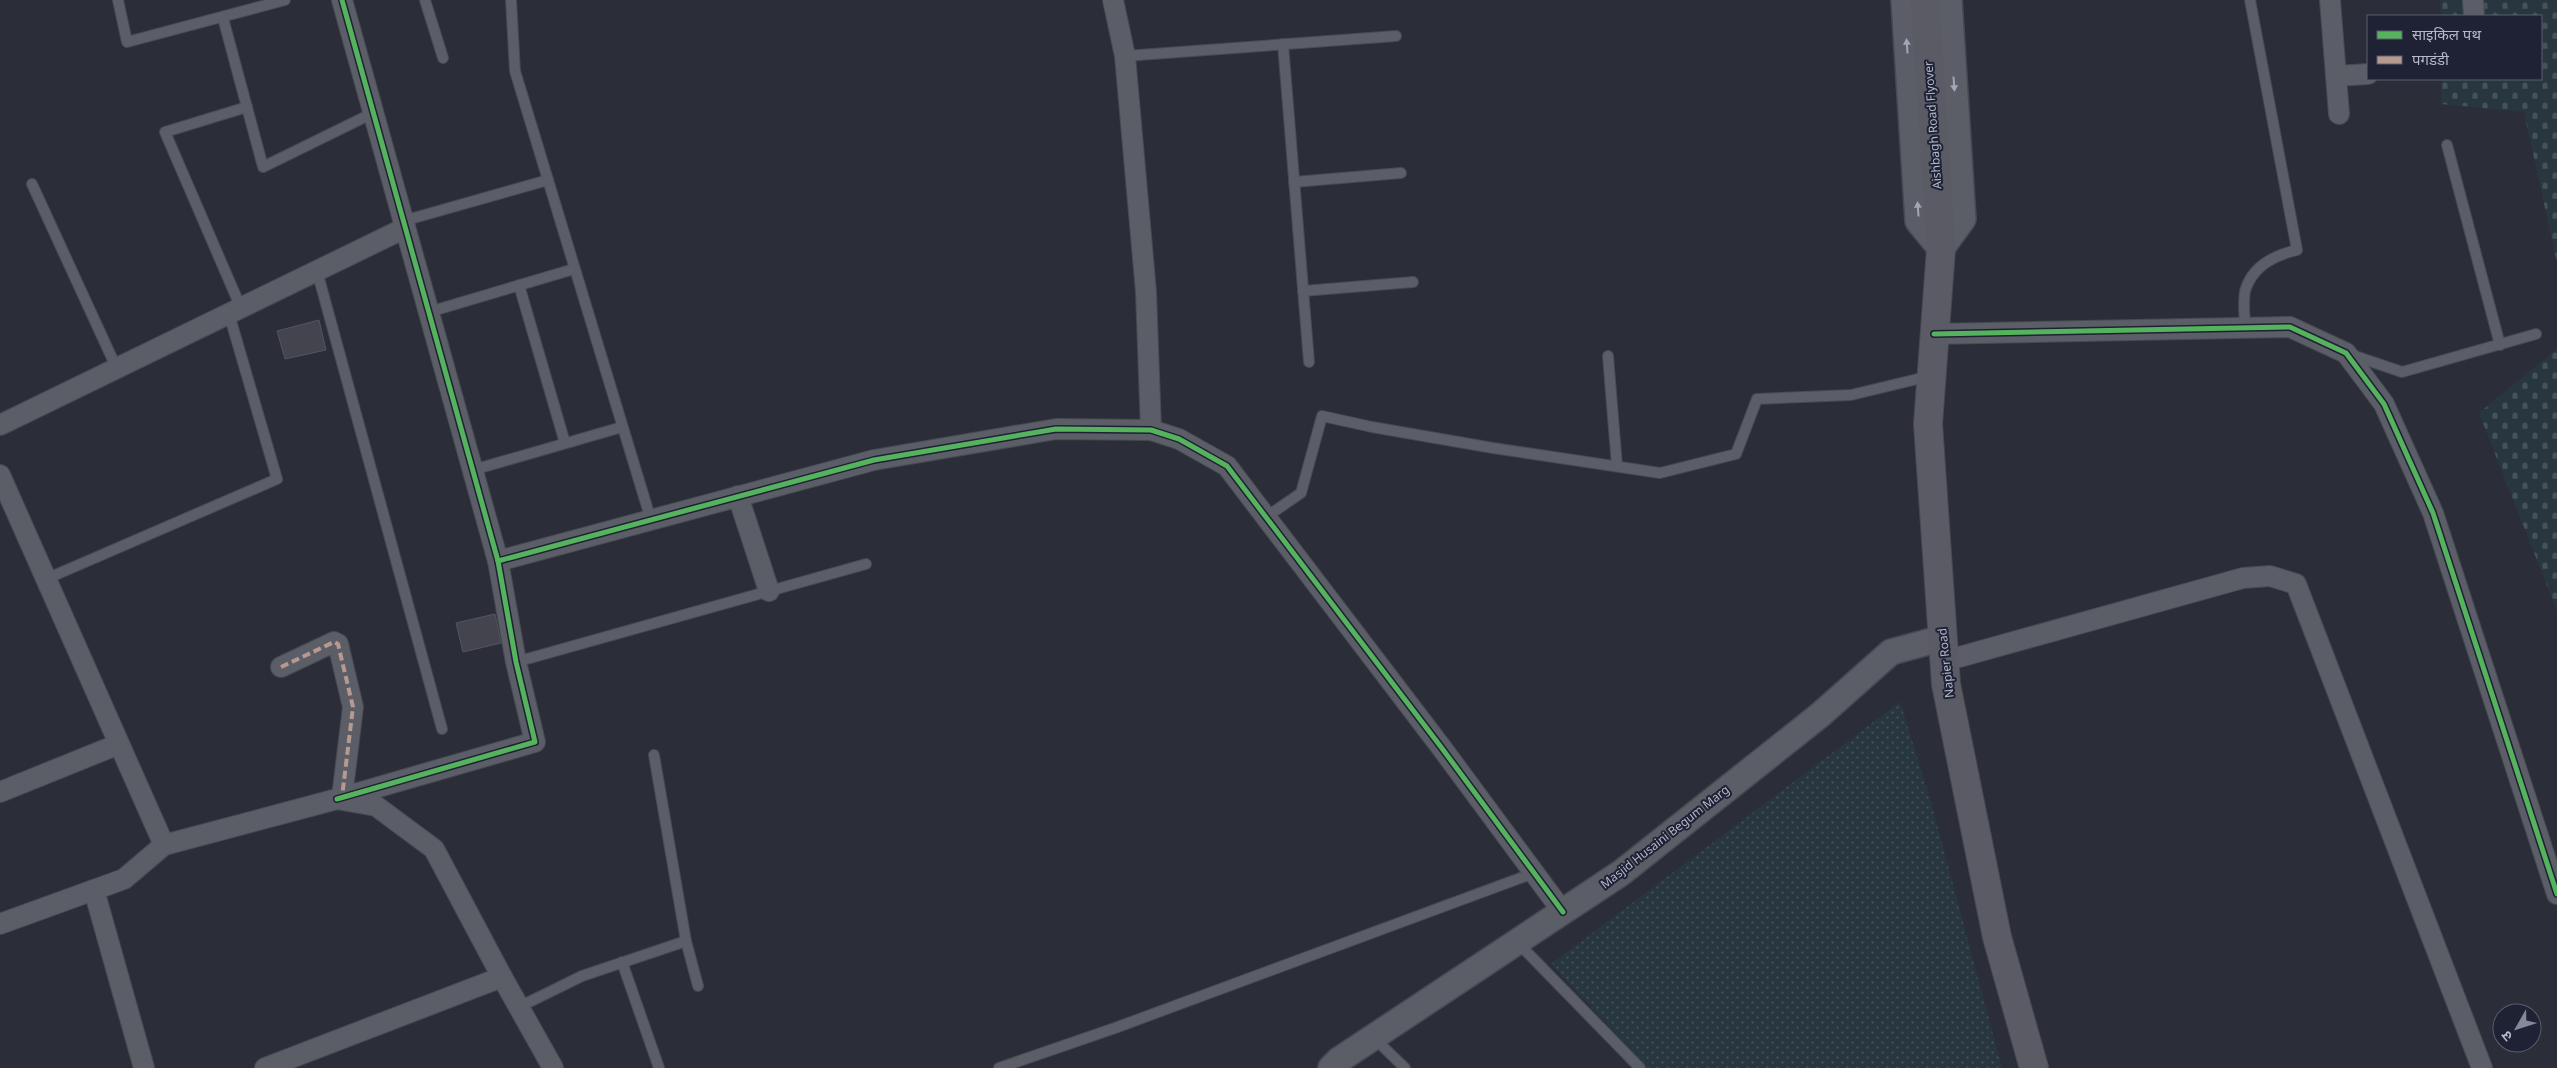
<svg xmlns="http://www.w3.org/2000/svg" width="2557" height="1068" viewBox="0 0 2557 1068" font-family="'Noto Sans','Noto Sans Devanagari',sans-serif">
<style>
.cemetery{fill:url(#cemetery-stones)}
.park{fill:url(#park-dots)}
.building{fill:#43444e;stroke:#535561}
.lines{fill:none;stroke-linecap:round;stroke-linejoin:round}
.service-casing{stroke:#474a52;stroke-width:12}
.minor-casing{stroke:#474a52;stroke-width:22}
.tertiary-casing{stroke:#474a52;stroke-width:28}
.secondary-casing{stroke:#474a52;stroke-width:30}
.service{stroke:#5b5d67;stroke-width:10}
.minor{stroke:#5b5d67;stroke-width:20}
.tertiary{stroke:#5b5d67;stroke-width:25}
.secondary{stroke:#5a5b65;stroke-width:28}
.quiet{stroke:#b69a8f;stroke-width:4;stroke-dasharray:8 4;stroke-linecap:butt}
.cycleway-casing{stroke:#1e2234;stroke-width:8}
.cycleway{stroke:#56b35d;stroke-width:5}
.oneway{fill:#a3a6b6}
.labels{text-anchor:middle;stroke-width:4;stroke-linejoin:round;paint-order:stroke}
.street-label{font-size:12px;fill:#b5b8ca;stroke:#1e2234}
</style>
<defs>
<pattern id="cemetery-stones" width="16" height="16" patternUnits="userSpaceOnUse" patternTransform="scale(1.25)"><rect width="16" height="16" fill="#28373f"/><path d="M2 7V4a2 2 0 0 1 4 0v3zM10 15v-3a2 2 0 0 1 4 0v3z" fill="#455259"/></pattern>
<pattern id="park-dots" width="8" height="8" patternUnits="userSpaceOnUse" patternTransform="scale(1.25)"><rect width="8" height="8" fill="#28373f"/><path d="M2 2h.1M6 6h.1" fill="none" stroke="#455259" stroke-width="1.8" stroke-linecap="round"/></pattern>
</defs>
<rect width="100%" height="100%" fill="#2b2e39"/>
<!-- cemetery -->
<g class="cemetery">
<path d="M 2440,0 L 2557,0 L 2557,263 L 2524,112 L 2441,104 L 2441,79 L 2541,79 L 2541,16 L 2441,16 Z"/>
<path d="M 2557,349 L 2557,611 L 2479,413 Z"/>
</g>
<!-- park -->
<path class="park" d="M 1900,702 L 1931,802 L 2002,1068 L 1648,1068 L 1551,964 Z"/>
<!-- building -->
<g class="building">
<path d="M 319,320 L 326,350 L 285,359 L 277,331 Z"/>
<path d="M 495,614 L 501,643 L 463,652 L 456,623 Z"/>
</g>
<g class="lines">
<defs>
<g id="service">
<path d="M 118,0 L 127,42 L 285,0"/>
<path d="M 425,0 L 443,58"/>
<path d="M 511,0 L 515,71 L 651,520"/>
<path d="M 223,18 L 263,167 L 373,113"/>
<path d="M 1283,44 L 1309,362"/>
<path d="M 1125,56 L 1396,36"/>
<path d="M 2447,145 L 2500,345"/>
<path d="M 1294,182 L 1401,173"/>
<path d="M 32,184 L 117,369"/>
<path d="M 403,221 L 548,180"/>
<path d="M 317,271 L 442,729"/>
<path d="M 519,285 L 565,443"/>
<path d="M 1303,291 L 1413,282"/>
<path d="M 241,308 L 165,132 L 247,107"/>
<path d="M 429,312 L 574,269"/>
<path d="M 2245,328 C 2245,316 2242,299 2246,288 C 2254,265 2275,255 2297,250 L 2250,0"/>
<path d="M 2352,355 L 2402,372 L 2536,334"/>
<path d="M 1608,356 L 1617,466"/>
<path d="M 473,470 L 622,427"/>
<path d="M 1266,517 L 1301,493 L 1322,416 L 1372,427 L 1493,448 L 1660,473 L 1736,454 L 1757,399 L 1851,395 L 1930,376"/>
<path d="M 46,579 L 277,479 L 229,314"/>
<path d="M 516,662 L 866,564"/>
<path d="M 654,755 L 686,941 L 698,986"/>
<path d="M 1518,943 L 1640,1068"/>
<path d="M 622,962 L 659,1068"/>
<path d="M 519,1007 L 582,976 L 686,941"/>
<path d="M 1374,1038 L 1405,1068"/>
<path d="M 999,1068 L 1115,1028 L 1534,873"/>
</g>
<g id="minor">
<path d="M 1113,0 L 1125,56 L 1146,292 L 1151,430"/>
<path d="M 2330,0 L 2339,114"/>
<path d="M 2473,0 L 2474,16"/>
<path d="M 2336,76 L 2368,74"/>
<path d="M 1934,334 L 2290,327 L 2346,353 L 2384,404 L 2433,513 L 2557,894"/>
<path d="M 0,425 L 405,228"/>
<path d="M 0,475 L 164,845"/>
<path d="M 738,496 L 769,591"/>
<path d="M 498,561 L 874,460 L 1056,429 L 1151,430 L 1179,439 L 1227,466 L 1441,747 L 1563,912"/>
<path d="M 1945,661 L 2243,578 L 2270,576 L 2296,584 L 2482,1068"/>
<path d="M 281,667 L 334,642 L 338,644 L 353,707 L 342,797"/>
<path d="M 0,792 L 119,744"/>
<path d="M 337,799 L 535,742 L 516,662 L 498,561 L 342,0"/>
<path d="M 94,890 L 144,1068"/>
<path d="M 0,924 L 124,879 L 164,845 L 337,799 L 376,806 L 434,849 L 502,977 L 553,1068"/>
<path d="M 265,1068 L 502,977"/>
</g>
<g id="tertiary">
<path d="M 1904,0 L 1918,221 L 1941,249 L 1963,219 L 1949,0"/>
<path d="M 1331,1068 L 1339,1060 L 1621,873 L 1820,715 L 1891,652 L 1943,638"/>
</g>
<path id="secondary" d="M 1925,0 L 1941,249 L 1928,424 L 1946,684 L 1997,937 L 2034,1068"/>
</defs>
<!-- service casing -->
<use href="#service" class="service-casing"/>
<!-- minor casing -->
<use href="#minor" class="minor-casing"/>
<!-- tertiary casing -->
<use href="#tertiary" class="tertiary-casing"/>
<!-- secondary casing -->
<use href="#secondary" class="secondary-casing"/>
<!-- service -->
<use href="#service" class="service"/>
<!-- minor -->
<use href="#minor" class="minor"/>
<!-- tertiary -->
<use href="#tertiary" class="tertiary"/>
<!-- secondary -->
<use href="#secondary" class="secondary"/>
<!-- quiet -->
<path class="quiet" d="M 281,667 L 334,642 L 338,644 L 353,707 L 342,797"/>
<defs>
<g id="cycleway">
<path d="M 1934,334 L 2290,327 L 2346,353 L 2384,404 L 2433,513 L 2557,894"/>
<path d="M 498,561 L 874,460 L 1056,429 L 1151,430 L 1179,439 L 1227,466 L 1441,747 L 1563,912"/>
<path d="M 337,799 L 535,742 L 516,662 L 498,561 L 342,0"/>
</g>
</defs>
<!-- cycleway casing -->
<use href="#cycleway" class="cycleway-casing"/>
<!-- cycleway -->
<use href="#cycleway" class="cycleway"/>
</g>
<!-- one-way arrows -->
<defs><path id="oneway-solid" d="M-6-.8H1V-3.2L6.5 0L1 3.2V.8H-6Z" transform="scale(1.25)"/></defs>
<g class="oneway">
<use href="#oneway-solid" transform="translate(1907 46) rotate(-94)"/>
<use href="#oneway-solid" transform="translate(1954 84) rotate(86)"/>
<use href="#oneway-solid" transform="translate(1918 209) rotate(-94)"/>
</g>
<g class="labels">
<!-- street labels -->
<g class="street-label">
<text transform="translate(1933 125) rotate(-94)" y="4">Aishbagh Road Flyover</text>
<text transform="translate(1946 663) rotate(-96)" y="4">Napier Road</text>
<text transform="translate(1665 837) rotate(-38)" y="4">Masjid Husaini Begum Marg</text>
</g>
</g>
<!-- legend -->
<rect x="2367" y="15" width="175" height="65" fill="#1e2234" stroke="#5a5e70"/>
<rect x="2377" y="31" width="25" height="8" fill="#56b35d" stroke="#5a5e70"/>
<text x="2412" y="40" font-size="15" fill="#b5b8ca">साइकिल पथ</text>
<rect x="2377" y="56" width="25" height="8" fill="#b69a8f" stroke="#5a5e70"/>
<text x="2412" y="65" font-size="15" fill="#b5b8ca">पगडंडी</text>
<!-- north arrow -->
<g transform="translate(2517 1028) rotate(231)"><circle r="24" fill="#1e2234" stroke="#5a5e70"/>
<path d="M0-4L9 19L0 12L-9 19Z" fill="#858897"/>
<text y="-8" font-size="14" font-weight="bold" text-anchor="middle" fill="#b5b8ca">उ</text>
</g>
</svg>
